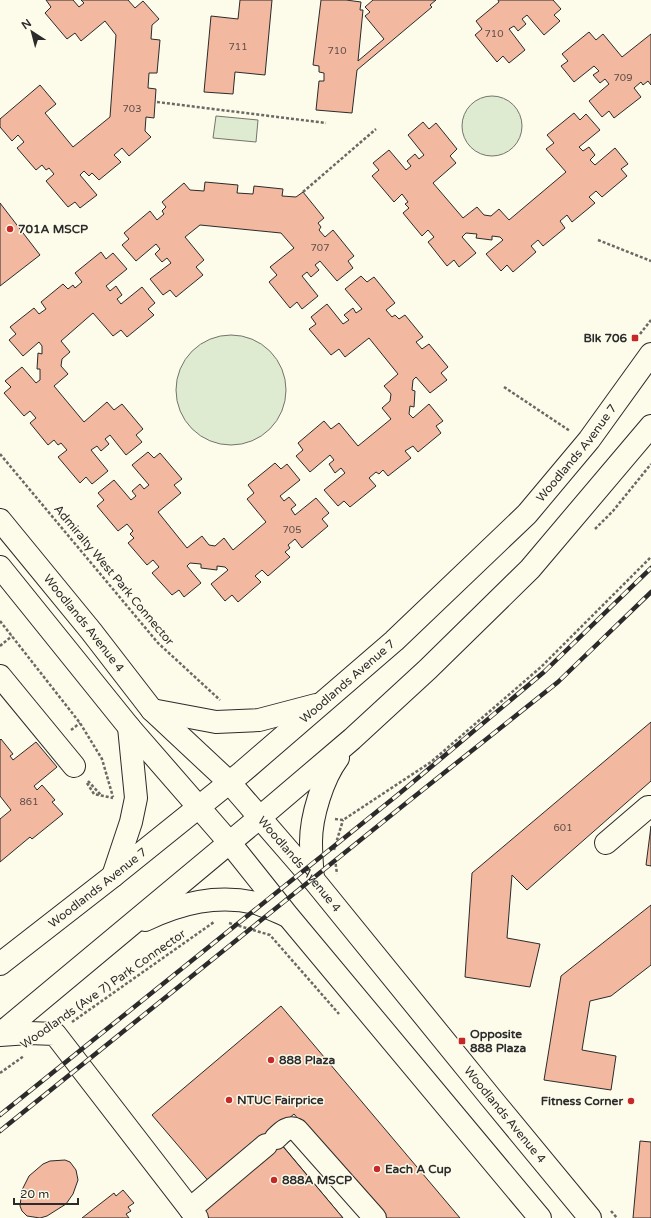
<svg xmlns="http://www.w3.org/2000/svg" width="651" height="1218" viewBox="0 0 651 1218" font-family="'Varela Round',sans-serif">
<style>
.green{fill:#deebd1;stroke:#74746e}
.building{fill:#f2b8a0;stroke:#2b2b2b}
.lines{fill:none;stroke-linecap:round;stroke-linejoin:round}
.minor-casing{stroke:#2b2b2b;stroke-width:24}
.major-casing{stroke:#2b2b2b;stroke-width:24}
.path{stroke:#6a6964;stroke-width:2.5;stroke-dasharray:3 2;stroke-linecap:butt}
.minor{stroke:#fdfbea;stroke-width:22}
.major{stroke:#fdfbea;stroke-width:22}
.rail-casing{stroke:#2b2b2b;stroke-width:4.5}
.rail{stroke:#fdfbea;stroke-width:3;stroke-dasharray:9;stroke-linecap:butt}
.poi-dot{fill:#c62828;stroke:#fdfbea;stroke-width:1.5}
.labels{text-anchor:middle;stroke-width:3;stroke-linejoin:round;paint-order:stroke}
.number-label{font-size:10px;fill:#5d4e48}
.poi-label{font-size:12px;font-weight:bold;fill:#2b2b2b;stroke:#fdfbea;text-anchor:start}
.street-label{font-size:12px;fill:#2b2b2b;stroke:#fdfbea}
</style>
<rect width="100%" height="100%" fill="#fdfbea"/>
<!-- green -->
<g class="green">
<circle cx="492" cy="126" r="30"/>
<path d="M 216,116 L 258,120 L 256,142 L 213,138 Z"/>
<circle cx="231" cy="390" r="55"/>
</g>
<!-- building -->
<g class="building">
<path d="M 46,0 L 73,0 L 79,7 L 84,3 L 81,0 L 128,0 L 135,8 L 143,1 L 159,19 L 152,25 L 151,39 L 160,40 L 157,73 L 149,73 L 148,88 L 156,89 L 154,118 L 146,117 L 145,131 L 151,137 L 129,156 L 122,148 L 114,155 L 121,162 L 99,180 L 92,173 L 89,176 L 84,171 L 80,175 L 97,195 L 80,208 L 75,202 L 68,207 L 46,181 L 54,174 L 49,168 L 46,170 L 42,165 L 36,170 L 17,148 L 24,142 L 18,135 L 12,141 L 0,127 L 0,119 L 40,85 L 56,104 L 45,113 L 73,147 L 110,117 L 116,35 L 105,21 L 81,41 L 75,33 L 67,39 L 45,13 L 51,7 Z"/>
<path d="M 240,0 L 272,0 L 265,75 L 235,72 L 233,94 L 204,92 L 211,16 L 238,19 Z"/>
<path d="M 321,0 L 346,0 L 361,2 L 360,10 L 363,10 L 358,61 L 384,39 L 365,16 L 370,12 L 365,7 L 373,0 L 436,0 L 430,5 L 432,7 L 357,70 L 352,113 L 316,110 L 319,81 L 324,81 L 324,73 L 319,72 L 319,66 L 313,65 Z"/>
<path d="M 498,0 L 553,0 L 561,9 L 554,15 L 560,21 L 544,35 L 527,15 L 522,19 L 526,24 L 518,31 L 514,26 L 509,29 L 525,50 L 509,63 L 503,56 L 497,62 L 475,35 L 482,29 L 476,21 L 499,2 Z"/>
<path d="M 589,32 L 596,40 L 603,34 L 622,57 L 651,34 L 651,85 L 648,81 L 643,85 L 641,82 L 634,88 L 641,97 L 614,118 L 609,111 L 602,117 L 589,101 L 609,84 L 605,79 L 600,83 L 593,75 L 599,71 L 594,66 L 574,82 L 561,66 L 568,61 L 562,54 Z"/>
<path d="M 574,113 L 580,120 L 586,114 L 600,130 L 579,147 L 583,151 L 589,147 L 595,155 L 590,160 L 595,165 L 615,148 L 628,164 L 621,169 L 627,176 L 602,197 L 596,191 L 589,197 L 595,203 L 572,222 L 567,215 L 560,221 L 565,228 L 543,246 L 538,240 L 531,246 L 536,252 L 513,272 L 507,265 L 501,271 L 486,254 L 503,240 L 500,237 L 492,236 L 492,240 L 476,238 L 477,234 L 466,233 L 462,237 L 476,253 L 459,267 L 454,260 L 447,266 L 428,242 L 434,237 L 428,230 L 422,236 L 403,213 L 409,208 L 405,204 L 408,202 L 402,194 L 394,202 L 372,176 L 379,170 L 373,163 L 389,150 L 406,170 L 411,166 L 407,161 L 415,154 L 419,159 L 424,155 L 408,135 L 423,122 L 429,129 L 436,123 L 457,149 L 450,156 L 456,163 L 433,183 L 463,218 L 477,207 L 484,215 L 491,216 L 499,209 L 509,220 L 566,172 L 546,149 L 554,143 L 547,135 Z"/>
<path d="M 205,182 L 238,185 L 237,193 L 253,194 L 254,186 L 283,189 L 282,196 L 296,197 L 303,192 L 324,218 L 318,223 L 321,227 L 319,230 L 325,237 L 333,230 L 354,256 L 348,261 L 353,268 L 337,281 L 320,261 L 315,265 L 319,270 L 311,277 L 307,272 L 302,276 L 318,296 L 302,309 L 297,302 L 290,308 L 269,282 L 277,275 L 270,267 L 294,248 L 281,233 L 200,225 L 185,237 L 204,260 L 196,267 L 203,275 L 176,297 L 170,290 L 163,295 L 150,279 L 171,263 L 167,258 L 162,262 L 155,254 L 160,249 L 156,244 L 136,261 L 122,245 L 129,239 L 124,233 L 150,211 L 157,220 L 164,214 L 162,211 L 166,207 L 162,202 L 184,183 L 190,190 L 204,191 Z"/>
<path d="M 0,203 L 40,255 L 0,286 Z"/>
<path d="M 101,252 L 106,259 L 113,253 L 127,269 L 106,286 L 110,291 L 116,286 L 122,295 L 117,299 L 121,304 L 142,287 L 155,303 L 148,309 L 154,315 L 127,337 L 121,330 L 113,336 L 93,313 L 61,341 L 70,352 L 62,359 L 61,366 L 68,374 L 54,386 L 84,422 L 107,402 L 114,410 L 122,404 L 143,429 L 136,435 L 142,442 L 126,455 L 110,435 L 105,439 L 109,444 L 101,451 L 97,446 L 91,450 L 108,471 L 92,484 L 86,477 L 80,483 L 58,457 L 67,450 L 61,443 L 58,445 L 54,440 L 48,445 L 30,423 L 36,418 L 30,411 L 24,416 L 4,393 L 11,387 L 5,381 L 22,367 L 36,383 L 40,380 L 40,369 L 37,369 L 38,353 L 42,354 L 42,346 L 39,342 L 23,356 L 9,340 L 16,334 L 10,327 L 34,308 L 39,314 L 46,309 L 41,302 L 63,284 L 68,289 L 73,285 L 75,288 L 82,282 L 75,273 Z"/>
<path d="M 361,276 L 367,282 L 374,277 L 395,303 L 386,310 L 392,317 L 395,315 L 399,319 L 405,315 L 423,337 L 416,342 L 422,349 L 429,344 L 448,367 L 441,373 L 447,380 L 430,393 L 416,377 L 413,380 L 412,390 L 415,391 L 414,407 L 410,406 L 409,414 L 413,418 L 429,404 L 443,421 L 436,426 L 441,433 L 418,452 L 413,446 L 405,451 L 411,458 L 388,476 L 383,470 L 379,474 L 376,472 L 369,478 L 376,486 L 350,507 L 344,501 L 338,506 L 324,490 L 345,473 L 341,468 L 335,473 L 329,464 L 334,460 L 330,455 L 310,472 L 296,456 L 303,450 L 298,443 L 324,421 L 331,429 L 339,423 L 358,446 L 391,419 L 382,408 L 390,401 L 391,394 L 384,386 L 398,374 L 369,338 L 345,357 L 339,349 L 331,355 L 309,329 L 316,324 L 311,317 L 327,304 L 343,324 L 349,320 L 344,315 L 353,308 L 356,313 L 362,309 L 345,289 Z"/>
<path d="M 148,452 L 154,458 L 160,453 L 182,479 L 174,485 L 181,493 L 158,512 L 187,548 L 202,536 L 209,545 L 215,546 L 224,538 L 233,550 L 266,522 L 247,499 L 254,493 L 248,485 L 275,463 L 281,469 L 287,464 L 300,480 L 280,496 L 284,501 L 289,497 L 296,505 L 291,509 L 295,515 L 316,498 L 329,513 L 322,519 L 328,526 L 302,548 L 295,539 L 288,545 L 290,548 L 285,552 L 290,557 L 268,576 L 262,570 L 255,576 L 261,582 L 238,602 L 232,595 L 225,601 L 211,584 L 228,570 L 225,567 L 217,566 L 217,570 L 201,568 L 201,564 L 190,563 L 187,566 L 201,583 L 184,597 L 179,590 L 172,595 L 152,573 L 159,567 L 153,560 L 147,565 L 128,543 L 134,538 L 130,534 L 133,531 L 127,524 L 118,531 L 97,506 L 104,500 L 98,493 L 114,480 L 131,500 L 136,496 L 132,491 L 140,484 L 144,489 L 149,485 L 132,465 Z"/>
<path d="M 651,722 L 651,781 L 527,890 L 512,875 L 507,938 L 540,944 L 530,987 L 465,977 L 472,873 Z"/>
<path d="M 1,739 L 13,754 L 10,756 L 13,760 L 36,742 L 57,767 L 34,786 L 37,790 L 42,785 L 55,800 L 52,802 L 63,814 L 32,839 L 30,837 L 0,862 L 0,819 L 11,810 L 0,796 L 0,740 Z"/>
<path d="M 651,826 L 651,866 L 646,865 Z"/>
<path d="M 651,905 L 651,965 L 611,996 L 590,1001 L 582,1050 L 616,1056 L 611,1090 L 544,1080 L 561,976 Z"/>
<path d="M 281,1006 L 460,1218 L 382,1218 L 294,1114 L 272,1133 L 343,1218 L 209,1218 L 201,1209 L 211,1184 L 152,1115 Z"/>
<path d="M 640,1141 L 651,1142 L 651,1218 L 633,1218 Z"/>
<path d="M 280,1143 L 343,1218 L 209,1218 L 201,1209 Z"/>
<path d="M 65,1160 L 70,1162 L 76,1170 L 78,1180 L 73,1194 L 66,1204 L 47,1216 L 40,1218 L 27,1216 L 22,1211 L 20,1206 L 22,1190 L 29,1176 L 43,1164 L 50,1161 Z"/>
<path d="M 123,1190 L 134,1203 L 128,1207 L 131,1211 L 126,1214 L 129,1218 L 82,1218 L 114,1193 L 116,1196 Z"/>
</g>
<g class="lines">
<defs>
<g id="minor">
<path d="M 0,676 L 74,766"/>
<path d="M 606,843 L 648,807 L 651,807"/>
<path d="M 0,1035 L 29,1033 L 55,1034 L 197,1218"/>
<path d="M 276,1138 C 282,1132 289,1125 297,1130 L 375,1218"/>
<path d="M 190,1209 L 266,1145"/>
</g>
<g id="major">
<path id="s1" d="M 0,520 L 91,631 L 152,710 L 229,782 L 313,879 L 491,1098 L 590,1218"/>
<path d="M 0,567 L 129,727 L 229,842 L 288,916 L 540,1218"/>
<path d="M 152,710 L 216,722 L 259,720 L 316,705"/>
<path d="M 113,876 L 131,822 L 136,798 L 129,727"/>
<path d="M 313,879 C 312,867 311,854 311,842 C 311,816 323,778 338,758"/>
<path d="M 145,920 C 181,903 217,894 256,903 C 266,906 276,911 285,915"/>
<path id="s2" d="M 0,964 L 113,876 L 241,773 L 394,641 L 527,514 L 589,440 L 651,354"/>
<path d="M 0,1034 L 271,808 L 352,739 L 428,669 L 530,569 L 651,426"/>
</g>
</defs>
<!-- minor casing -->
<use href="#minor" class="minor-casing"/>
<!-- major casing -->
<use href="#major" class="major-casing"/>
<!-- path -->
<g class="path">
<path d="M 157,102 L 326,123"/>
<path d="M 303,192 L 376,129"/>
<path d="M 598,240 L 651,261"/>
<path d="M 640,334 L 651,320"/>
<path d="M 504,387 L 570,431"/>
<path d="M 0,454 L 158,643 L 220,700"/>
<path d="M 595,529 L 613,511 L 651,464"/>
<path d="M 0,621 L 80,723 L 102,759 L 113,797"/>
<path d="M 0,646 L 12,636"/>
<path d="M 71,730 L 80,723"/>
<path d="M 88,781 L 101,795"/>
<path d="M 87,783 L 94,794 L 113,798"/>
<path d="M 335,819 L 343,820 L 431,762 L 541,667 L 651,557"/>
<path d="M 334,850 L 343,820"/>
<path d="M 335,859 L 337,874"/>
<path d="M 229,923 L 270,935 L 339,1014"/>
<path d="M 72,1022 L 214,922"/>
<path d="M 0,1073 L 24,1056"/>
<path d="M 611,1211 L 617,1218"/>
</g>
<!-- minor -->
<use href="#minor" class="minor"/>
<!-- major -->
<use href="#major" class="major"/>
<defs>
<g id="rail">
<path d="M 0,1115 L 400,793 L 544,672 L 651,568"/>
<path d="M 0,1131 L 410,800 L 558,682 L 651,592"/>
</g>
</defs>
<!-- rail casing -->
<use href="#rail" class="rail-casing"/>
<!-- rail -->
<use href="#rail" class="rail"/>
</g>
<!-- markers -->
<g class="poi-dot">
<circle cx="10" cy="229" r="4"/>
<rect x="631" y="334" width="8" height="8" rx="2"/>
<rect x="458" y="1037" width="8" height="8" rx="2"/>
<circle cx="271" cy="1060" r="4"/>
<circle cx="229" cy="1100" r="4"/>
<circle cx="631" cy="1101" r="4"/>
<circle cx="377" cy="1169" r="4"/>
<circle cx="274" cy="1180" r="4"/>
</g>
<g class="labels">
<!-- number labels -->
<g class="number-label">
<text x="494" y="37">710</text>
<text x="238" y="50">711</text>
<text x="337" y="54">710</text>
<text x="623" y="81">709</text>
<text x="132" y="112">703</text>
<text x="320" y="251">707</text>
<text x="292" y="533">705</text>
<text x="29" y="805">861</text>
<text x="563" y="831">601</text>
</g>
<!-- poi labels -->
<g class="poi-label">
<text x="18" y="233">701A MSCP</text>
<text x="627" y="342" text-anchor="end">Blk 706</text>
<text x="470" y="1038">Opposite<tspan x="470" dy="14">888 Plaza</tspan></text>
<text x="279" y="1064">888 Plaza</text>
<text x="237" y="1104">NTUC Fairprice</text>
<text x="623" y="1105" text-anchor="end">Fitness Corner</text>
<text x="385" y="1173">Each A Cup</text>
<text x="282" y="1184">888A MSCP</text>
</g>
<!-- street labels -->
<g class="street-label">
<text dy="4" stroke="none"><textPath href="#s2" startOffset="772">Woodlands Avenue 7</textPath></text>
<text transform="translate(114 575) rotate(50)" y="4">Admiralty West Park Connector</text>
<text dy="4" stroke="none"><textPath href="#s1" startOffset="133">Woodlands Avenue 4</textPath></text>
<text dy="4" stroke="none"><textPath href="#s2" startOffset="448">Woodlands Avenue 7</textPath></text>
<text dy="4" stroke="none"><textPath href="#s1" startOffset="457">Woodlands Avenue 4</textPath></text>
<text dy="4" stroke="none"><textPath href="#s2" startOffset="124">Woodlands Avenue 7</textPath></text>
<text transform="translate(103 989) rotate(-35)" y="4">Woodlands (Ave 7) Park Connector</text>
<text dy="4" stroke="none"><textPath href="#s1" startOffset="781">Woodlands Avenue 4</textPath></text>
</g>
</g>
<!-- north arrow -->
<g transform="translate(32 32) rotate(324)" stroke="#fdfbea" stroke-width="3" paint-order="stroke">
<path d="M0-3L7 15L0 10L-7 15Z" fill="#2b2b2b"/>
<text y="-6" font-size="11" font-weight="bold" text-anchor="middle" fill="#2b2b2b">N</text>
</g>
<!-- scale -->
<path d="M14 1198v6h64v-6" fill="none" stroke="#2b2b2b" stroke-width="2"/>
<text x="20" y="1198" font-size="12" fill="#2b2b2b" stroke="#fdfbea" stroke-width="3" paint-order="stroke">20 m</text>
</svg>
